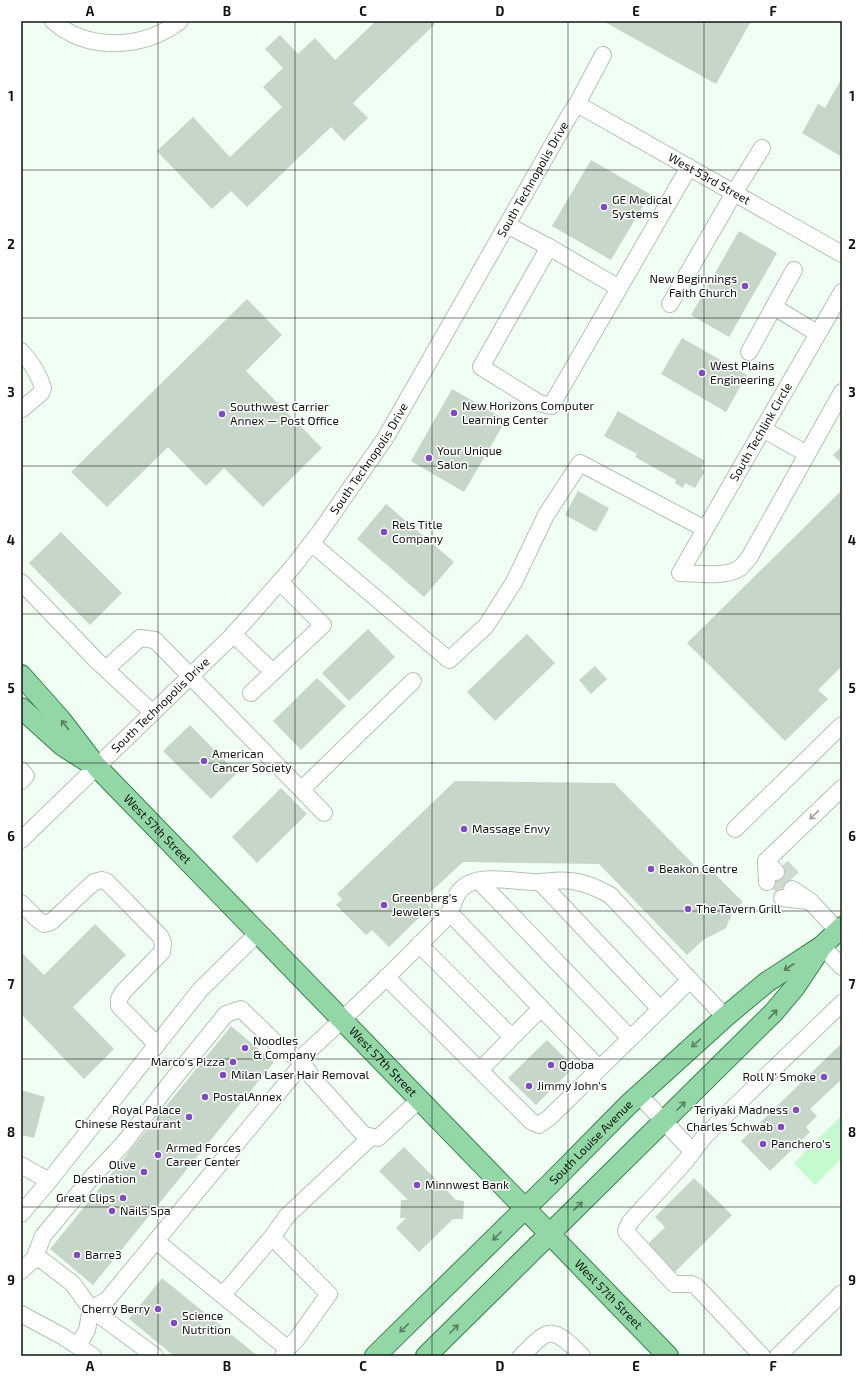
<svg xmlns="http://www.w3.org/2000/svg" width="863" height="1377" viewBox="0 0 863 1377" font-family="'Exo 2',sans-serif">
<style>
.green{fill:#c3face}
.building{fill:#c6d6c8}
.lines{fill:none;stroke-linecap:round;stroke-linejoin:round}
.minor-tunnel{stroke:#cfdbd1;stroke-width:16;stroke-dasharray:16 8;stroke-linecap:butt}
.minor-casing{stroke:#b3c2b5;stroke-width:18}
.major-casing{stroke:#36824c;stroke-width:22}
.minor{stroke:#fff;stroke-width:16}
.major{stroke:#93d7a7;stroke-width:20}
.oneway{stroke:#577f63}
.oneway2{stroke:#9fa19f}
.grid{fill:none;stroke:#0e140f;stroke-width:1;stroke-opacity:0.55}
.poi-dot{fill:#7f4bc2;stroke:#fff;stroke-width:1.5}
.labels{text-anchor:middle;stroke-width:3;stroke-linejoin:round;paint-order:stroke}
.street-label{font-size:12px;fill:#0e140f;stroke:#fff}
.poi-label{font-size:12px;fill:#0e140f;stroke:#fff;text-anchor:start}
.neatline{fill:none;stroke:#0e140f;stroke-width:1.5}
.grid-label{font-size:13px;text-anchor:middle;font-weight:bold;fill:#0e140f}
</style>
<rect width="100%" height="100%" fill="#f1fef3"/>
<!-- green -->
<path class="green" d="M 842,1115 L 842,1158 L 815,1185 L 794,1163 Z"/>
<!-- building -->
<g class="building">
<path d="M 376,21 L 432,21 L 435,24 L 353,103 L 368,118 L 344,141 L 331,127 L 247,207 L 231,191 L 212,209 L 157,151 L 193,117 L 230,157 L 282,107 L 263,87 L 283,68 L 265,49 L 280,35 L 298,54 L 315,38 L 335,60 Z"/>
<path d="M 603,21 L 751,21 L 716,84 Z"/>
<path d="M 842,78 L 842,157 L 802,133 L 818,104 L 825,108 Z"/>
<path d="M 591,160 L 650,194 L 611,260 L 552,226 Z"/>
<path d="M 739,231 L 777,253 L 729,337 L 691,315 Z"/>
<path d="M 247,299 L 282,335 L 246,371 L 322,448 L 263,507 L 224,468 L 206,486 L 168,447 L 107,507 L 71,472 Z"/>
<path d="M 682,338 L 747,375 L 726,412 L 661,374 Z"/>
<path d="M 452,389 L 506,420 L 464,492 L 411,461 Z"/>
<path d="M 618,411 L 705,461 L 701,469 L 705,471 L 695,488 L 685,483 L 683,488 L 675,483 L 676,480 L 635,457 L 637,454 L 604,436 Z"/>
<path d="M 842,446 L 842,464 L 833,455 Z"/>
<path d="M 842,490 L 842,666 L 818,690 L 828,699 L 785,741 L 687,643 Z"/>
<path d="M 578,491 L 609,508 L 596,532 L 565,515 Z"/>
<path d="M 386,504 L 454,562 L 424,597 L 357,539 Z"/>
<path d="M 61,532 L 122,593 L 90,625 L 29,563 Z"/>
<path d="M 368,629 L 395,657 L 349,701 L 322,673 Z"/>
<path d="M 527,634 L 555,663 L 495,721 L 467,692 Z"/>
<path d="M 595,666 L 607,679 L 591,694 L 579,680 Z"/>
<path d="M 317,678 L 346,706 L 301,750 L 273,721 Z"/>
<path d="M 190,725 L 237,773 L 211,799 L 163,751 Z"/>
<path d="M 455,781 L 614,783 L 701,872 L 707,866 L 743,902 L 733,911 L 726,928 L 703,940 L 687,955 L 599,864 L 463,862 L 423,899 L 430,907 L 389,947 L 372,930 L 366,935 L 336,905 L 342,899 L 337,894 Z"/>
<path d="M 281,788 L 307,814 L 257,863 L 232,837 Z"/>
<path d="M 95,924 L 126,955 L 73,1007 L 114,1049 L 84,1079 L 21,1014 L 21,952 L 44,975 Z"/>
<path d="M 231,1026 L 274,1062 L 93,1285 L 50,1249 Z"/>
<path d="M 547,1040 L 574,1067 L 536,1105 L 508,1078 Z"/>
<path d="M 842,1043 L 842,1079 L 810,1109 L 817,1116 L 806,1127 L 810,1132 L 770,1171 L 741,1141 Z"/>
<path d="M 21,1090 L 45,1097 L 34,1138 L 21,1135 Z"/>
<path d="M 404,1147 L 456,1200 L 464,1201 L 463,1219 L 453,1219 L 419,1252 L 396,1228 L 406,1218 L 400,1218 L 401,1200 L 408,1200 L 379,1171 Z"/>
<path d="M 694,1178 L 732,1215 L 674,1273 L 647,1245 L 665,1227 L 655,1217 Z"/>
<path d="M 162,1278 L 258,1356 L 174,1356 L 129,1319 Z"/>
</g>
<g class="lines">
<!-- minor-tunnel -->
<g class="minor-tunnel">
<path d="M 782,866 L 798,883"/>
<path d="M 772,876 L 787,893"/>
</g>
<defs>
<g id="minor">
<path d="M 53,21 C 88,52 144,49 180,21"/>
<path id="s1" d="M 577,104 L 842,254"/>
<path d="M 507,225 L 549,247 L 481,367 L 539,403 L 551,406 L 689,167"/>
<path d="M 549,247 L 619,288"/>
<path d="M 842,292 L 680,573 C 696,573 726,578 740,568 C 743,565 746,561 749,558 L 842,392"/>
<path d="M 670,304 L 734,193 L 762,148"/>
<path d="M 774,307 L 817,333"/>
<path d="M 21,351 C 31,362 39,374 43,388 L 41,393 L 21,410"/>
<path d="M 749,352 L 794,270"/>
<path d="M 763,429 L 807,454"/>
<path d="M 311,543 L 449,660 L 486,626 L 514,582 L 546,515 L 580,463 L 705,529"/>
<path d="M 21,582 L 97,661 L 153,713"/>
<path d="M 233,634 L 273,672"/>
<path d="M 106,669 L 140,638 L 155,640 L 324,813"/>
<path d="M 251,693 L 323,625 L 280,582"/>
<path d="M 21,770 L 26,776 L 21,781"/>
<path d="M 302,789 L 413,681"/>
<path d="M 735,829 L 842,725"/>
<path id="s2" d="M 21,840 L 231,637 L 292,568 L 320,532 L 386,437 L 569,116 L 577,104 L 603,55"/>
<path d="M 766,861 L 767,882"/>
<path d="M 776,872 L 766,861 L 842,788"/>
<path d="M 479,881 L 630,1038"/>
<path d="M 540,882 L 660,1009"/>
<path d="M 792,889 L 810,901 L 838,931"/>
<path d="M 782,898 L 808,901"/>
<path d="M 21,903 L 37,919 L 44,924 L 51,922 L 94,882 L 102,880 L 107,882 L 160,936 L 163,943 L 162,952 L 123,992 L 119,999 L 119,1006 L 157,1045"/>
<path d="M 449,912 L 541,1008"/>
<path d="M 419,944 L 512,1037"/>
<path d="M 822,946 L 842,967"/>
<path d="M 386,977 L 532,1122 L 539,1125 L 549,1118 L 690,980"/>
<path d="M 300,1059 L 312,1077 L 364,1135 L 378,1138 L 419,1100"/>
<path d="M 480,1070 L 541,1008 L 599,1068"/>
<path d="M 639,1095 L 693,1152"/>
<path d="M 21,1165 L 49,1181"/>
<path d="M 21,1214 L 49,1181 L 200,990 L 257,934"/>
<path d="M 156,1241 L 282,1344 L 286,1350 L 283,1356"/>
<path d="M 34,1259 L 43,1236 L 92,1177 L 124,1143 L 167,1087 L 226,1014 L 241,1009 L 282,1049 L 300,1059 C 350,1013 398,967 445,919 C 455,908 452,893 468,884 C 486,874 520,883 540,882 C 553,881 564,879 577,882 C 589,884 599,889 610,895 L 725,1017"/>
<path d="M 21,1271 L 34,1259 L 42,1260 L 73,1284 L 91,1309 L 87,1330 L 78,1346"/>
<path d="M 223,1295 L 272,1237"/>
<path d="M 21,1314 L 62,1336 L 93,1356"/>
<path d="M 286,1350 L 296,1340 L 329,1294 L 272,1237 L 287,1216 L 371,1137"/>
<path d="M 155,1356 L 91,1309 L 107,1300 L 303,1063"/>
<path d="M 521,1356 C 528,1350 538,1338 545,1335 C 558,1329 574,1348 582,1356"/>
<path d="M 762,1356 L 696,1286 L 691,1284 L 674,1284 L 628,1234 L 626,1231 L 630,1222 L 684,1163 L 704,1137 L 730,1111 L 842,1003"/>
<path d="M 778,1356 L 842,1293"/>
</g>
<g id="major">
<path id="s3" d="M 21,675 L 61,720 L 97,767 L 668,1356"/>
<path d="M 21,708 L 63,746 L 85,760"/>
<path id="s4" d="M 375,1356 L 550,1184 L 628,1105 L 725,1017 L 767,982 L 822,946 L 842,927"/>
<path d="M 426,1356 L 774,1012 L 795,987 L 819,951"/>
</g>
</defs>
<!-- minor casing -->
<use href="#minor" class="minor-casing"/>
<!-- major casing -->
<use href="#major" class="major-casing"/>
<!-- minor -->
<use href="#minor" class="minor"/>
<!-- major -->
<use href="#major" class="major"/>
</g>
<!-- one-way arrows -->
<defs><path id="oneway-shaft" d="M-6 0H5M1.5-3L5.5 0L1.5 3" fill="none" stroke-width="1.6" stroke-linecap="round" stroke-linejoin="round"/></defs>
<g class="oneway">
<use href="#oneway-shaft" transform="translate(65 725) rotate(-128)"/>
<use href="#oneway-shaft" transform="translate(789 967) rotate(147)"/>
<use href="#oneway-shaft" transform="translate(773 1014) rotate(-47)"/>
<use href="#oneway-shaft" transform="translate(696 1043) rotate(138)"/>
<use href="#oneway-shaft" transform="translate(681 1106) rotate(-45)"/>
<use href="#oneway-shaft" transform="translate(578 1206) rotate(-44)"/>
<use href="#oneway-shaft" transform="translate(497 1236) rotate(135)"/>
<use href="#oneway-shaft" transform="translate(404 1328) rotate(136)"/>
<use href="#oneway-shaft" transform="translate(454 1329) rotate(-45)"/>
</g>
<use class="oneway2" href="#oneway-shaft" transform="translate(814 815) rotate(136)"/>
<!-- grid -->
<path class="grid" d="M 158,21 L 158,1356M 295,21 L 295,1356M 432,21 L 432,1356M 568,21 L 568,1356M 704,21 L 704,1356M 21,170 L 842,170M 21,318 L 842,318M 21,466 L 842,466M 21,614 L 842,614M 21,763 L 842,763M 21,911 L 842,911M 21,1059 L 842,1059M 21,1207 L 842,1207"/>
<!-- markers -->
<g class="poi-dot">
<circle cx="604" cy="207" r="4"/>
<circle cx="745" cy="286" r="4"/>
<circle cx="702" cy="373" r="4"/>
<circle cx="454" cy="413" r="4"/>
<circle cx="222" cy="414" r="4"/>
<circle cx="429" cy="458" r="4"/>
<circle cx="384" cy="532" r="4"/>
<circle cx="204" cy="761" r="4"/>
<circle cx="464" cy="829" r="4"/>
<circle cx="651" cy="869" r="4"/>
<circle cx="384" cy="905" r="4"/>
<circle cx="688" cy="909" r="4"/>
<circle cx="245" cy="1048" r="4"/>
<circle cx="233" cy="1062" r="4"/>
<circle cx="551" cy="1065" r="4"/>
<circle cx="223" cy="1075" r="4"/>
<circle cx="824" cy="1077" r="4"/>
<circle cx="529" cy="1086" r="4"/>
<circle cx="205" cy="1097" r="4"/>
<circle cx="796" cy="1110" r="4"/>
<circle cx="189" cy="1117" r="4"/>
<circle cx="781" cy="1127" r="4"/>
<circle cx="763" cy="1144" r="4"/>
<circle cx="158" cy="1155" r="4"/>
<circle cx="144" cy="1172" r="4"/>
<circle cx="417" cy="1185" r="4"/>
<circle cx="123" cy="1198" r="4"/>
<circle cx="112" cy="1211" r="4"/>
<circle cx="77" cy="1255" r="4"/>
<circle cx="158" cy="1309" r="4"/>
<circle cx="174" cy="1323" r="4"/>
</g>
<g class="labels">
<!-- street labels -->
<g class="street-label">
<text dy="4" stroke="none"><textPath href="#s1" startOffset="152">West 53rd Street</textPath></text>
<text dy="4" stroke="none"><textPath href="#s2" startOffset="842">South Technopolis Drive</textPath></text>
<text transform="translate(761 432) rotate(-60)" y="4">South Techlink Circle</text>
<text dy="4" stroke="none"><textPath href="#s2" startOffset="518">South Technopolis Drive</textPath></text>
<text dy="4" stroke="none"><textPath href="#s2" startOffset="194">South Technopolis Drive</textPath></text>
<text dy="4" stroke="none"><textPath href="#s3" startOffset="206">West 57th Street</textPath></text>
<text dy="4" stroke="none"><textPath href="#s3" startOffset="530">West 57th Street</textPath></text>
<text dy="4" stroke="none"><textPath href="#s4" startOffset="304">South Louise Avenue</textPath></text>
<text dy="4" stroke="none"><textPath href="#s3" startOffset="854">West 57th Street</textPath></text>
</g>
<!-- poi labels -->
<g class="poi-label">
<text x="612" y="204">GE Medical<tspan x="612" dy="14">Systems</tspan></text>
<text x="737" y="283" text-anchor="end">New Beginnings<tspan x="737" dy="14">Faith Church</tspan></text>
<text x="710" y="370">West Plains<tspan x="710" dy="14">Engineering</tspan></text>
<text x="462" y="410">New Horizons Computer<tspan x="462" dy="14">Learning Center</tspan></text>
<text x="230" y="411">Southwest Carrier<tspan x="230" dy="14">Annex — Post Office</tspan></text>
<text x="437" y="455">Your Unique<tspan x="437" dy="14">Salon</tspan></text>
<text x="392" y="529">Rels Title<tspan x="392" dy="14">Company</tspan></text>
<text x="212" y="758">American<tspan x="212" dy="14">Cancer Society</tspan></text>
<text x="472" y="833">Massage Envy</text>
<text x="659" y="873">Beakon Centre</text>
<text x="392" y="902">Greenberg's<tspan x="392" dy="14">Jewelers</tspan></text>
<text x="696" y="913">The Tavern Grill</text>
<text x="253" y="1045">Noodles<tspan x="253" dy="14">&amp; Company</tspan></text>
<text x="225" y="1066" text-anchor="end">Marco's Pizza</text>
<text x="559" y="1069">Qdoba</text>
<text x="231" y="1079">Milan Laser Hair Removal</text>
<text x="816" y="1081" text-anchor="end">Roll N' Smoke</text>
<text x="537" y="1090">Jimmy John's</text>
<text x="213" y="1101">PostalAnnex</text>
<text x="181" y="1114" text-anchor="end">Royal Palace<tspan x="181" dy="14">Chinese Restaurant</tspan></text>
<text x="788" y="1114" text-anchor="end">Teriyaki Madness</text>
<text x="773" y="1131" text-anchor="end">Charles Schwab</text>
<text x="771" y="1148">Panchero's</text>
<text x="166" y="1152">Armed Forces<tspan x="166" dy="14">Career Center</tspan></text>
<text x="136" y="1169" text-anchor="end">Olive<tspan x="136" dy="14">Destination</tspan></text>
<text x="425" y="1189">Minnwest Bank</text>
<text x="115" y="1202" text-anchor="end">Great Clips</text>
<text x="120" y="1215">Nails Spa</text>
<text x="85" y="1259">Barre3</text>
<text x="150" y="1313" text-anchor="end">Cherry Berry</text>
<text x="182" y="1320">Science<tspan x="182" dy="14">Nutrition</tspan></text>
</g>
</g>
<!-- border -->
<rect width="863" height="1377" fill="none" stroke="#ffffff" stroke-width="44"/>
<rect x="22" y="22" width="819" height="1333" class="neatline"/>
<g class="grid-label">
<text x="90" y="16">A</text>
<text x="227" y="16">B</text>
<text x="363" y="16">C</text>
<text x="500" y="16">D</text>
<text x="636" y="16">E</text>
<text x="773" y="16">F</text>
<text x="11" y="101">1</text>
<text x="852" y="101">1</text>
<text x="11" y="249">2</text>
<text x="852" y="249">2</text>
<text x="11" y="397">3</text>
<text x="852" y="397">3</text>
<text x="11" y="545">4</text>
<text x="852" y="545">4</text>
<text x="11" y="693">5</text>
<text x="852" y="693">5</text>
<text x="11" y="841">6</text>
<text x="852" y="841">6</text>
<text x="11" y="989">7</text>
<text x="852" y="989">7</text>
<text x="11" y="1137">8</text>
<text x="852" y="1137">8</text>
<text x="11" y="1285">9</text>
<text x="852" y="1285">9</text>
<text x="90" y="1371">A</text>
<text x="227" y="1371">B</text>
<text x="363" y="1371">C</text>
<text x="500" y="1371">D</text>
<text x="636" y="1371">E</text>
<text x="773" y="1371">F</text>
</g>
</svg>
